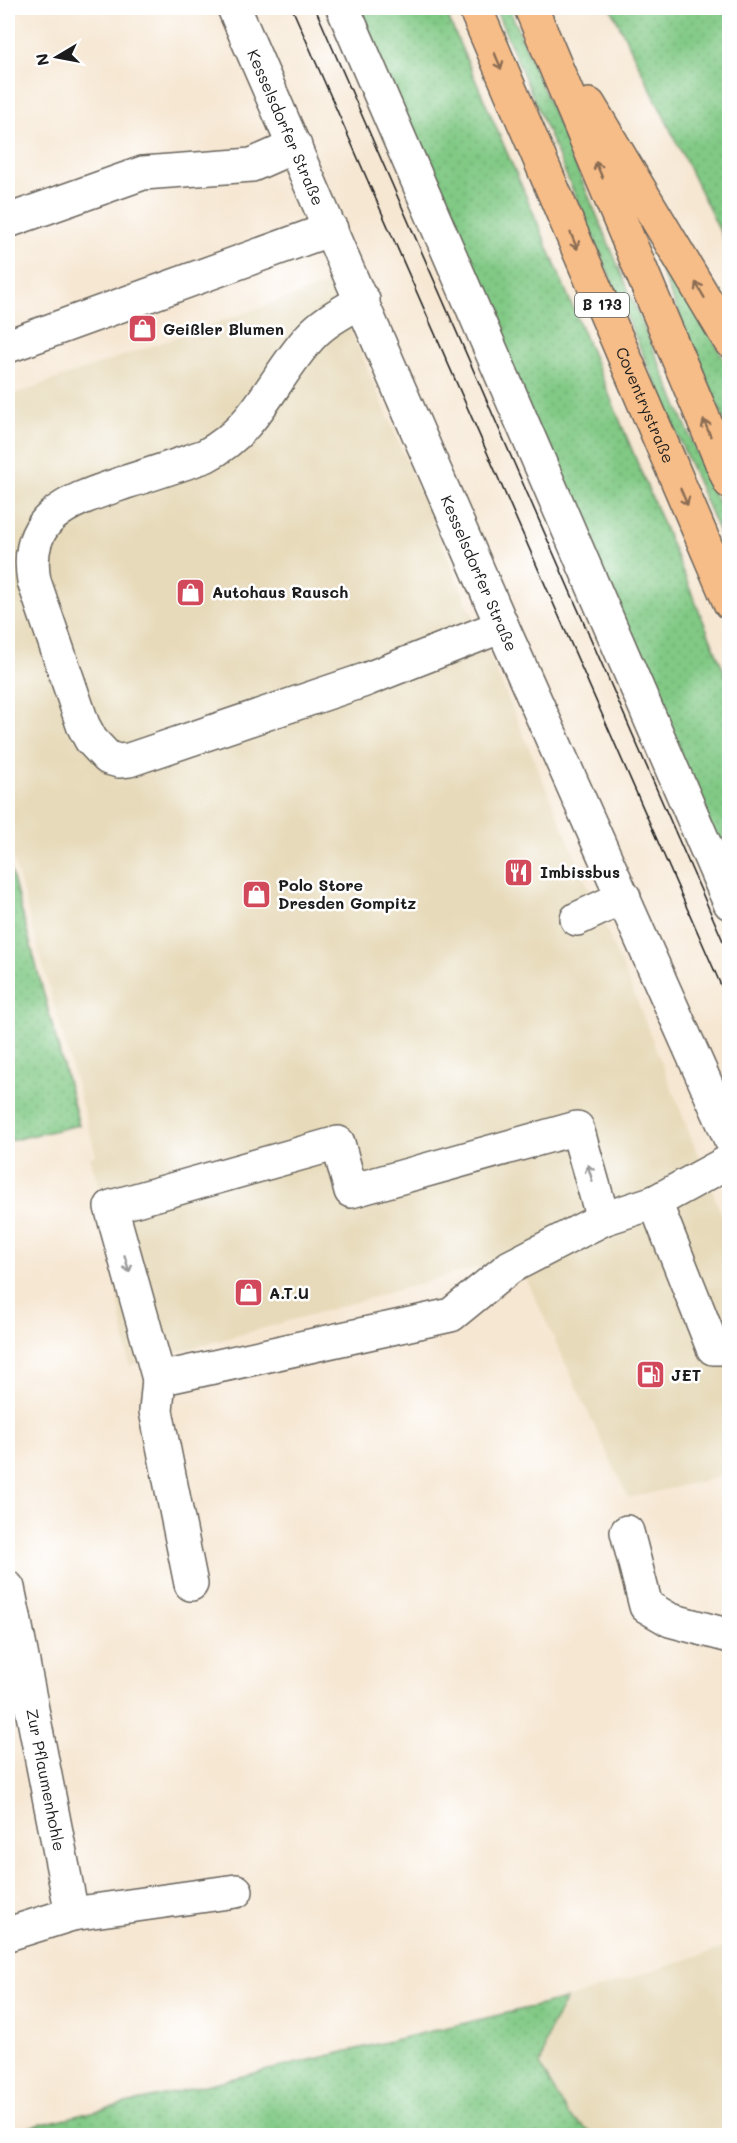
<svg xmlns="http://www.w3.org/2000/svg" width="737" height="2143" viewBox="0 0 737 2143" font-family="Mali,sans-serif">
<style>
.built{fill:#e7daba}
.grass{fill:url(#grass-dots);stroke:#4e7250;stroke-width:1.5}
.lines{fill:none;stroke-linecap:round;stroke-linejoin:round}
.minor-casing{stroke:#68635c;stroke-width:36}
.highway-casing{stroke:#68635c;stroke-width:36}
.minor{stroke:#fff;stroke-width:33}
.highway{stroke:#f7bd88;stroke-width:33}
.tram{stroke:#1c1c1c;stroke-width:1.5}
.oneway{stroke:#8a6c52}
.oneway2{stroke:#999}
.labels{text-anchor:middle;stroke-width:5;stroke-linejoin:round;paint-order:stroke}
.shield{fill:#fff;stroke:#606060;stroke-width:1.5}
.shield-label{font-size:15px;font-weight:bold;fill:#1c1c1c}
.street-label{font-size:16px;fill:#1c1c1c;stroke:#fff}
.poi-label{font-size:16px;font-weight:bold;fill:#1c1c1c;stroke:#fff;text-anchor:start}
</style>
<defs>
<pattern id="grass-dots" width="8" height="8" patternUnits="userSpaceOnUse" patternTransform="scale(1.5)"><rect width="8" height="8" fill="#81c985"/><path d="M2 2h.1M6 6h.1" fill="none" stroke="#6fac72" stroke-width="1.8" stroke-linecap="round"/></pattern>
</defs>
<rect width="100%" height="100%" fill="#fff"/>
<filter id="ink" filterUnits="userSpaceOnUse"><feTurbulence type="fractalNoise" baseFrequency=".0167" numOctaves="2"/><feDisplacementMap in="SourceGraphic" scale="12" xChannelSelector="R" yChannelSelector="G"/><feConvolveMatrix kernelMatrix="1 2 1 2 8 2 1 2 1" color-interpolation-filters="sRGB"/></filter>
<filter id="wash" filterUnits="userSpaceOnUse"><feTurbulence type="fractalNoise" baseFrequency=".008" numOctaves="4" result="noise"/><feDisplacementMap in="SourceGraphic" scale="24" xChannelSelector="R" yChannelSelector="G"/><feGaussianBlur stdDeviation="1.35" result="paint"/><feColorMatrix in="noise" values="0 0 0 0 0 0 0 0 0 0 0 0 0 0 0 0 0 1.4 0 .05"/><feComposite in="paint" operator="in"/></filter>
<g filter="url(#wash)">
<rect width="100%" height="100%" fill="#f6e7d3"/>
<!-- built -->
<g class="built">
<path d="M 331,283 L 637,1001 L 729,1233 L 729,1475 L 628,1498 L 516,1257 L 129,1366 L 102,1198 L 90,1157 L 96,1155 L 8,841 L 8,503 L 12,501 L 8,488 L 8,396 Z"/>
<path d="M 729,1946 L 729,2135 L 594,2135 L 568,2115 L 540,2065 L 550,2029 L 566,1999 Z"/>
</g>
<!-- grass -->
<g class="grass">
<path d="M 363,8 L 444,8 L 536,219 L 729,683 L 729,870 L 359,18 Z"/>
<path d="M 495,8 L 509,8 L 729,528 L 729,556 Z"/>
<path d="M 611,8 L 729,8 L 729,250 Z"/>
<path d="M 660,244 L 729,369 L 729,432 L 652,250 Z"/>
<path d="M 8,860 L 79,1125 L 8,1141 Z"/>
<path d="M 566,1999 L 550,2029 L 540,2065 L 568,2115 L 594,2135 L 8,2135 L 8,2132 Z"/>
</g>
</g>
<g filter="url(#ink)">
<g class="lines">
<defs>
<g id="minor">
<path id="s1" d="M 234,8 L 502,626 L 730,1138"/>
<path d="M 343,8 L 730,903"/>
<path d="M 8,221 L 143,173 L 252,165 L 295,146"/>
<path d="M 363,300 C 345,311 324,321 310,337 C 273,378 256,430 205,456 C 178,465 152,474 126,482 C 74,500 22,513 34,581 L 83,725 L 91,740 L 108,758 L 119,761 L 129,760 L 365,680 L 502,626"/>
<path d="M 8,346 L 331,229"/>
<path d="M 577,919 L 624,897"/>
<path d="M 730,1161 L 655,1202 L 713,1348 L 730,1348"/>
<path d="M 159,1379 L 111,1207 L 338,1143 L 351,1191 L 577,1128 L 603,1219"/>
<path d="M 627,1532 L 646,1606 L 670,1620 L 730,1636"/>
<path d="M 191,1584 L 156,1411 L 159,1379 L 451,1315 L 510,1267 L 603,1219 L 655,1202"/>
<path d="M 8,1588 L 14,1617"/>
<path id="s2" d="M 8,1618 L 14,1617 L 72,1914 L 8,1934"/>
<path d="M 72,1914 L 236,1891"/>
</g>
<g id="highway">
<path id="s3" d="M 475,8 L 730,603"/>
<path d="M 531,8 L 730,482"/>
<path d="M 589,105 L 730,341"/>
</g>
</defs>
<!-- minor casing -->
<use href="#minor" class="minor-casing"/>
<!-- highway casing -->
<use href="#highway" class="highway-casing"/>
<!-- minor -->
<use href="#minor" class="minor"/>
<!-- highway -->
<use href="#highway" class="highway"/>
<!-- tram -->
<g class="tram">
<path d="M 292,8 L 730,1006"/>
<path d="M 315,8 L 730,957"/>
</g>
</g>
<!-- one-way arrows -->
<defs><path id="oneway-shaft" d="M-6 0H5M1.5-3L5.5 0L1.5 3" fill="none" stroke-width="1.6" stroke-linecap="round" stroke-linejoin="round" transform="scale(1.5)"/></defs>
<g class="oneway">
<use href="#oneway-shaft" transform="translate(498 61) rotate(67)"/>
<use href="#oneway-shaft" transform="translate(599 170) rotate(-113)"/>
<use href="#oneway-shaft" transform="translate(574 241) rotate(67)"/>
<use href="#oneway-shaft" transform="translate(700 290) rotate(-120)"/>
<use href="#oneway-shaft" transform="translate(707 428) rotate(-113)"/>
<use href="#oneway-shaft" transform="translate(684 497) rotate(67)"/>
</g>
<g class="oneway2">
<use href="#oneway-shaft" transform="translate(590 1173) rotate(-106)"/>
<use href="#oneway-shaft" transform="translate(127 1264) rotate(74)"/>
</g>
</g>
<!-- icons -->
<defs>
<symbol id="shop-square" viewBox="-11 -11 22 22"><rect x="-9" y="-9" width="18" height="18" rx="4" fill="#d1495b" stroke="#fff"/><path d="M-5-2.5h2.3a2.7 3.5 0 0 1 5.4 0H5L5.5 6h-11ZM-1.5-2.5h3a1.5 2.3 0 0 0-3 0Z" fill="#fff"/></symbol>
<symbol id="restaurant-square" viewBox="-11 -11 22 22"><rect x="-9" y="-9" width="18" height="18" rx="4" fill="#d1495b" stroke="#fff"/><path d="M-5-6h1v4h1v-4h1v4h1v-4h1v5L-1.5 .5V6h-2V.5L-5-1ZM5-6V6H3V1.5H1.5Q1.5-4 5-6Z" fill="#fff"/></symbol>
<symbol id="fuel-square" viewBox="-11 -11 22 22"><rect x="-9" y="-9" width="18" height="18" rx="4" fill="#d1495b" stroke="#fff"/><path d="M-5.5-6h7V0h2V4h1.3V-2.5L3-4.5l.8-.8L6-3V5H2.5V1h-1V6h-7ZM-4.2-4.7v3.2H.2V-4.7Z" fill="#fff"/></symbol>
</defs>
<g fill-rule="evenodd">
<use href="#shop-square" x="126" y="312" width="33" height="33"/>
<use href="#shop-square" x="174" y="576" width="33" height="33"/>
<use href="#restaurant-square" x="502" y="856" width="33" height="33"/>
<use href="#shop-square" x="240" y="878" width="33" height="33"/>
<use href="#shop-square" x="232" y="1276" width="33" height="33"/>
<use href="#fuel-square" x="634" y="1358" width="33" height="33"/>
</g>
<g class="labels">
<!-- shield labels -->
<rect class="shield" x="575" y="293" width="54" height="24" rx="4.5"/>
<g class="shield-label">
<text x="602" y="310">B 173</text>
</g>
<!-- street labels -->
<g class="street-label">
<text dy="6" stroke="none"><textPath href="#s1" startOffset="130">Kesselsdorfer Straße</textPath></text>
<text dy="6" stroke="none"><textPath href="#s3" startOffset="432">Coventrystraße</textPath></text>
<text dy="6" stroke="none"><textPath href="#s1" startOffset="616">Kesselsdorfer Straße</textPath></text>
<text dy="6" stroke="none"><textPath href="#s2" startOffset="172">Zur Pflaumenhohle</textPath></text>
</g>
<!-- poi labels -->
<g class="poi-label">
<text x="163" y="335">Geißler Blumen</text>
<text x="212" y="598">Autohaus Rausch</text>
<text x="540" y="878">Imbissbus</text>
<text x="278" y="891">Polo Store<tspan x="278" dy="18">Dresden Gompitz</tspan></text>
<text x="269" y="1299">A.T.U</text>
<text x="671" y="1381">JET</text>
</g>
</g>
<!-- margin -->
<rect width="737" height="2143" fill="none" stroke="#fff" stroke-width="30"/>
<!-- north arrow -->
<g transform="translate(57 57) rotate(260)" stroke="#ffffff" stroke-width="4.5" paint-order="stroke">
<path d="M0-4.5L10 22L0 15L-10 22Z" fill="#1c1c1c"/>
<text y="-9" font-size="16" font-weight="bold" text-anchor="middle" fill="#1c1c1c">N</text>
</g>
</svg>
